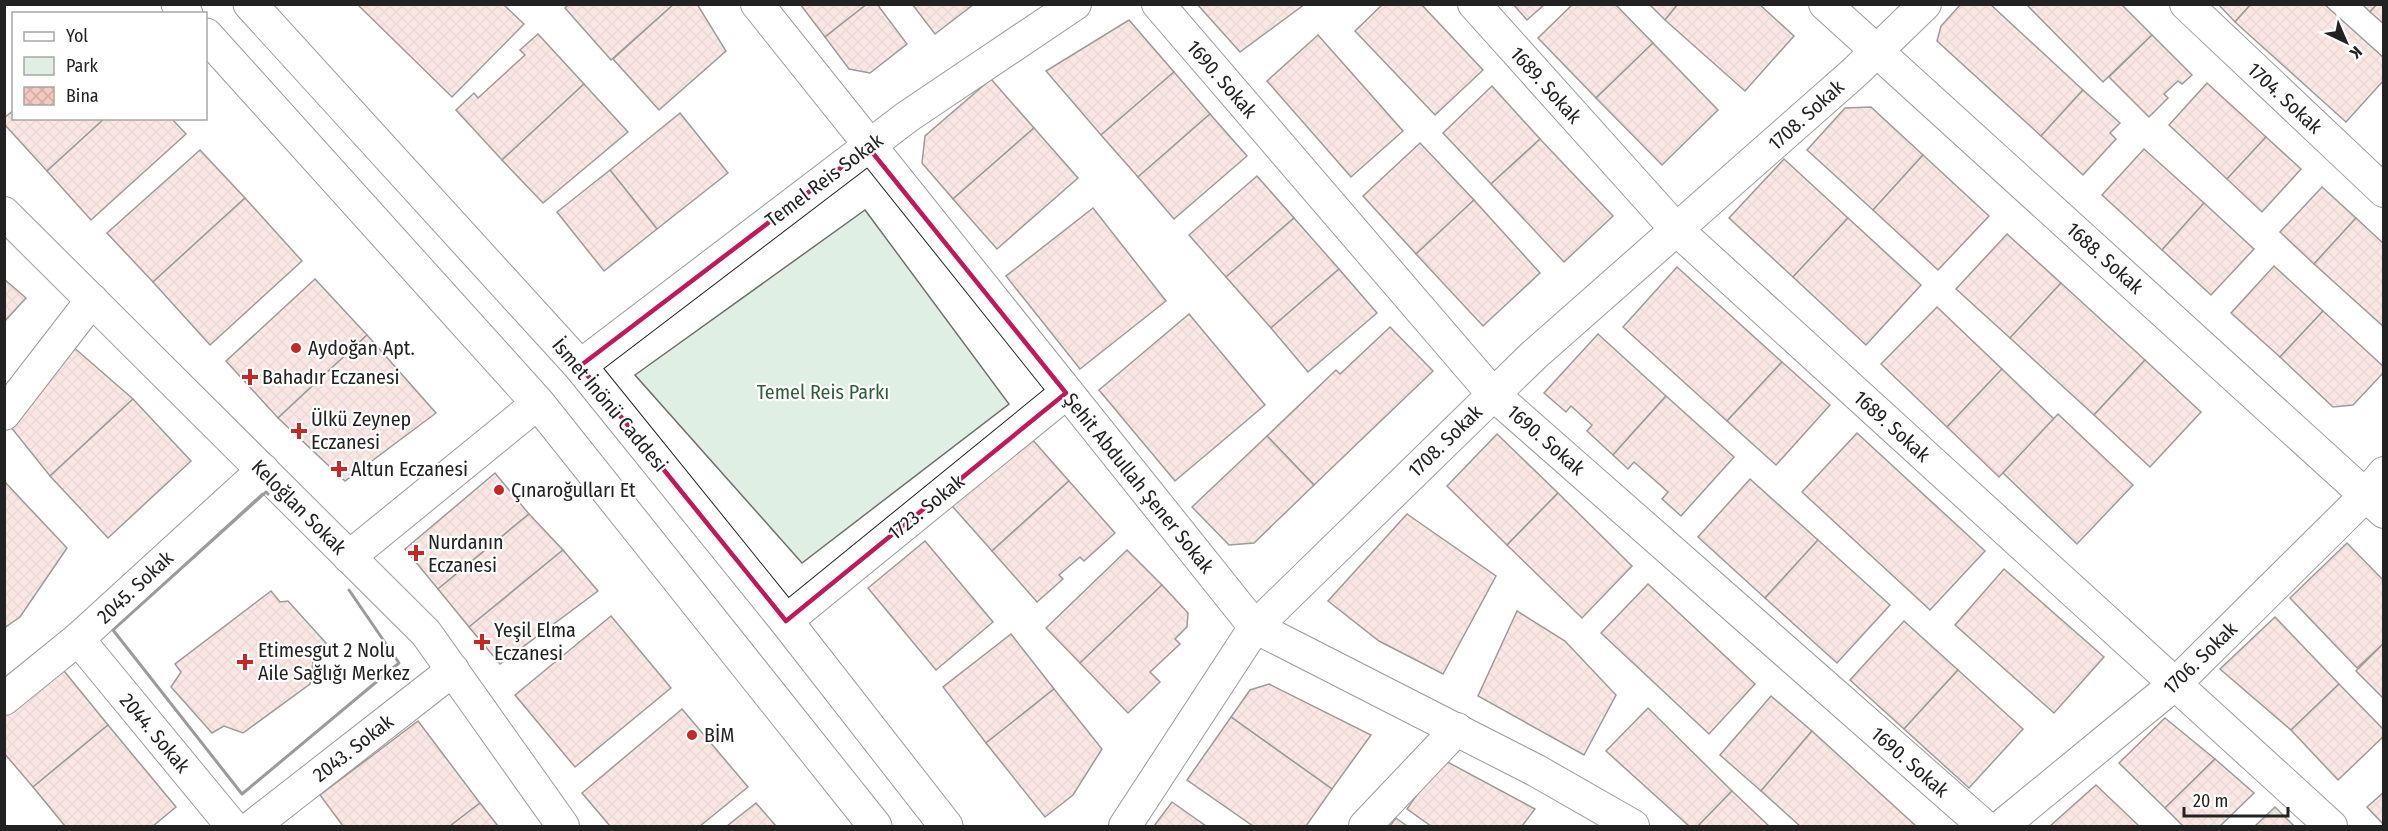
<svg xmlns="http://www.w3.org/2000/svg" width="2388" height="831" viewBox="0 0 2388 831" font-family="'Fira Sans Condensed',sans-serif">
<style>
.green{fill:#e0efe3;stroke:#6f6f6f;stroke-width:1.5}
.building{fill:url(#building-cross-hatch);stroke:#222;stroke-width:1.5}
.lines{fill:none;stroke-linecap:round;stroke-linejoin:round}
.street-casing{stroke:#222;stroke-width:34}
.secondary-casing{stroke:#222;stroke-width:35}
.street{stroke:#fff;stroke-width:32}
.secondary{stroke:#fff;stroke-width:33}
.wall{stroke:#222;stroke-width:3}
.marked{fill:none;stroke:#c2185b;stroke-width:4.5;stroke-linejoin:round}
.poi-dot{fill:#c62828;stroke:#fff;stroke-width:2}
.labels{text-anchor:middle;stroke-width:4.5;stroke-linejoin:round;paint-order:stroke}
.street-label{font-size:20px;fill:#222;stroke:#fff}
.poi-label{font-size:20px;fill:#222;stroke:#fff;text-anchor:start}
.park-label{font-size:20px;fill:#2f5e38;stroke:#fff}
</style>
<defs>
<pattern id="building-cross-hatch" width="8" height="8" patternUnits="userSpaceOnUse" patternTransform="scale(1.5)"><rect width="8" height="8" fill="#f3c9c0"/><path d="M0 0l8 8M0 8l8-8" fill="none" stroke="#d0aca5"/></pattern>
</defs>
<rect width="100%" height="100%" fill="#fff"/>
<!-- green -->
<path class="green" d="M 865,210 L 1009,404 L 802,563 L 635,375 Z"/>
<!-- building -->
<g class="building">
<path d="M 357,4 L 503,4 L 524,24 L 452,97 Z"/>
<path d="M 569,4 L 674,4 L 611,60 L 565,8 Z"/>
<path d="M 674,4 L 697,4 L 726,51 L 659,110 L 613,59 Z"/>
<path d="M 800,4 L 867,4 L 825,37 Z"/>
<path d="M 867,4 L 877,4 L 907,44 L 870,73 L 849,69 L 825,37 Z"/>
<path d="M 912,4 L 974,4 L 935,34 Z"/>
<path d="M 1197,4 L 1305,4 L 1240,52 Z"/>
<path d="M 1383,4 L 1421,4 L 1483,70 L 1435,115 L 1355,31 Z"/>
<path d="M 1513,4 L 1545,4 L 1527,20 Z"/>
<path d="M 1573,4 L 1615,4 L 1653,43 L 1596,98 L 1538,38 Z"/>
<path d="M 1649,4 L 1678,4 L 1665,20 Z"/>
<path d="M 1678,4 L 1759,4 L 1794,36 L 1745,91 L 1665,20 Z"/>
<path d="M 1961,4 L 1990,4 L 2083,90 L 2041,136 L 1937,41 L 1941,26 Z"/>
<path d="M 2026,4 L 2121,4 L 2152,35 L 2103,82 Z"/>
<path d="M 2218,4 L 2251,4 L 2235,22 Z"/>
<path d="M 2251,4 L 2324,4 L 2384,58 L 2384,80 L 2346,122 L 2235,22 Z"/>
<path d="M 2362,4 L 2377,4 L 2370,12 Z"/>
<path d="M 2377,4 L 2384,4 L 2384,24 L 2370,12 Z"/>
<path d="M 1129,20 L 1174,72 L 1101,135 L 1046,71 Z"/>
<path d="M 538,34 L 584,84 L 502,160 L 456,110 L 474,93 L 478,98 L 525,55 L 520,50 Z"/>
<path d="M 1318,35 L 1403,131 L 1351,177 L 1267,81 Z"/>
<path d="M 2152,35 L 2192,75 L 2182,84 L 2178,81 L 2164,94 L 2168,98 L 2149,117 L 2109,77 Z"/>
<path d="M 1653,43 L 1718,110 L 1662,165 L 1596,98 Z"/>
<path d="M 1174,72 L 1210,114 L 1138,177 L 1101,135 Z"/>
<path d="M 991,79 L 1034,128 L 953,199 L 922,163 L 925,136 Z"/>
<path d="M 2207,83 L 2266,137 L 2227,179 L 2169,125 Z"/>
<path d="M 584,84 L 628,132 L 543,203 L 502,160 Z"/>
<path d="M 1492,86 L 1540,139 L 1491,184 L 1443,133 Z"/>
<path d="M 2083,90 L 2120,123 L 2110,133 L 2116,139 L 2083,175 L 2041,136 Z"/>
<path d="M 1871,107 L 1923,155 L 1873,210 L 1807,150 L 1845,108 Z"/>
<path d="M 14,110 L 14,118 L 105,118 L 47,171 L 4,124 L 4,118 Z"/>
<path d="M 680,113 L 728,173 L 657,229 L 610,170 Z"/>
<path d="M 1210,114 L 1247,156 L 1174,219 L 1138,177 Z"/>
<path d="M 105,118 L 171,118 L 186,134 L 91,220 L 47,171 Z"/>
<path d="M 1034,128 L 1078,178 L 997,249 L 953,199 Z"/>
<path d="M 2266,137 L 2301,169 L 2262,212 L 2227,179 Z"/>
<path d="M 1540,139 L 1613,216 L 1564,262 L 1491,184 Z"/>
<path d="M 1420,143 L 1474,200 L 1416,254 L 1363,196 Z"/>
<path d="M 2144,149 L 2204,203 L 2162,250 L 2102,195 Z"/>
<path d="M 200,150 L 245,198 L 153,282 L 107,233 Z"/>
<path d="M 1923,155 L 1989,216 L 1938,270 L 1873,210 Z"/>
<path d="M 1784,159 L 1848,218 L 1793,277 L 1729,218 Z"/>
<path d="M 610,170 L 657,229 L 604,271 L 557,212 Z"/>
<path d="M 1257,176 L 1294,218 L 1226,277 L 1189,235 Z"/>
<path d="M 2322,187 L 2356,218 L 2314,264 L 2280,232 Z"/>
<path d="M 245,198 L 302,261 L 210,345 L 153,282 Z"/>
<path d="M 1474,200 L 1540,273 L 1483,326 L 1416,254 Z"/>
<path d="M 2204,203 L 2254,249 L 2211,295 L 2162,250 Z"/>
<path d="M 1093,208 L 1166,301 L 1080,369 L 1006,276 Z"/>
<path d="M 1294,218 L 1339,269 L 1271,328 L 1226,277 Z"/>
<path d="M 1848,218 L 1921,285 L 1866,345 L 1793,277 Z"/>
<path d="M 2356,218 L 2384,244 L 2384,327 L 2314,264 Z"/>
<path d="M 2007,234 L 2061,283 L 2010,338 L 1956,289 Z"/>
<path d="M 2274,266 L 2323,311 L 2280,357 L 2231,313 Z"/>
<path d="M 1677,267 L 1782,362 L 1727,421 L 1623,327 Z"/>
<path d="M 1339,269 L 1377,313 L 1308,372 L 1271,328 Z"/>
<path d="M 4,279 L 26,298 L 4,322 Z"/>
<path d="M 315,279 L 367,335 L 278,418 L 226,361 Z"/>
<path d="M 2061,283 L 2145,360 L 2094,415 L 2010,338 Z"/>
<path d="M 1937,307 L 2002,369 L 1947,427 L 1881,364 Z"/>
<path d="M 2323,311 L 2384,367 L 2384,372 L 2353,405 L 2333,407 L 2280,357 Z"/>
<path d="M 1189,314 L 1265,405 L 1175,481 L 1099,390 Z"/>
<path d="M 1390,327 L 1433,371 L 1314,485 L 1267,436 L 1336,370 L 1340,374 Z"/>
<path d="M 1598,334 L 1666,396 L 1613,455 L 1587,431 L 1592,425 L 1571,406 L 1566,412 L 1544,393 Z"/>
<path d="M 367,335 L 436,413 L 345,481 L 278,418 Z"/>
<path d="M 71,345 L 133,399 L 50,476 L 6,421 Z"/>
<path d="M 2145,360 L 2201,412 L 2150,467 L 2094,415 Z"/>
<path d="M 1782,362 L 1830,405 L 1776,465 L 1727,421 Z"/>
<path d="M 2002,369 L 2054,419 L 1999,477 L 1947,427 Z"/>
<path d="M 1666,396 L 1734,457 L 1681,516 L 1662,499 L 1668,492 L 1634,462 L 1628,469 L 1613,455 Z"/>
<path d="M 133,399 L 191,461 L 108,538 L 50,476 Z"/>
<path d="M 2058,414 L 2133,485 L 2077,544 L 2003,473 Z"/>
<path d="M 1023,429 L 1069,481 L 992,551 L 945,498 Z"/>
<path d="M 1857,433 L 1985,551 L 1930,610 L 1802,492 Z"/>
<path d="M 1497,434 L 1558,493 L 1507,545 L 1447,486 Z"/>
<path d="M 1267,436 L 1314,485 L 1254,543 L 1229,545 L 1192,507 Z"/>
<path d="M 495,473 L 529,514 L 438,589 L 405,549 Z"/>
<path d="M 1750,479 L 1818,540 L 1765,598 L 1698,537 Z"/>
<path d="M 4,481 L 67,548 L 20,617 L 4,628 Z"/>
<path d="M 1069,481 L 1115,533 L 1084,561 L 1080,557 L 1059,575 L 1063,579 L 1037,602 L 992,551 Z"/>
<path d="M 1558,493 L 1632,566 L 1582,618 L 1507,545 Z"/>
<path d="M 529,514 L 563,550 L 469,627 L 438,589 Z"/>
<path d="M 1407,514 L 1496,576 L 1443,674 L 1379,641 L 1328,601 Z"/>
<path d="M 1818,540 L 1890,605 L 1837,663 L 1765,598 Z"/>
<path d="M 925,541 L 993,622 L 936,670 L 868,588 Z"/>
<path d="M 2347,543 L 2384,581 L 2384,643 L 2357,668 L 2290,598 Z"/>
<path d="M 563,550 L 598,591 L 500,664 L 469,627 Z"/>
<path d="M 1127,550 L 1162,585 L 1080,663 L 1046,628 Z"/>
<path d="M 2004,569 L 2104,657 L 2054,713 L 1955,625 Z"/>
<path d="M 1648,584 L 1755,684 L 1709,734 L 1601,633 Z"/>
<path d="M 1162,585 L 1188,613 L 1187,627 L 1175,639 L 1180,644 L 1150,672 L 1160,682 L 1128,713 L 1080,663 Z"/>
<path d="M 271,591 L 280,602 L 288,601 L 326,643 L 313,661 L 310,684 L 243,733 L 224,726 L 212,733 L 171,687 L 181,672 L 175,664 Z"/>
<path d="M 1517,611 L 1565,641 L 1616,695 L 1584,755 L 1478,696 Z"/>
<path d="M 611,616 L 671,688 L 575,767 L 515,695 Z"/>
<path d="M 2275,617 L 2339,684 L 2291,730 L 2220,669 Z"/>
<path d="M 1904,621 L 1958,670 L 1904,729 L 1850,680 Z"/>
<path d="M 1011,634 L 1054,689 L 986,743 L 943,687 Z"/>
<path d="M 2384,643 L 2384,699 L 2356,671 Z"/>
<path d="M 60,666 L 108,725 L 33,787 L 4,753 L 4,712 Z"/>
<path d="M 1958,670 L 2023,729 L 1969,788 L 1904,729 Z"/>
<path d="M 1269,684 L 1371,735 L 1332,789 L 1231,717 L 1250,690 Z"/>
<path d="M 2339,684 L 2384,730 L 2384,736 L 2338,780 L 2291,730 Z"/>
<path d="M 1054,689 L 1102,749 L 1073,795 L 1045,817 L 986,743 Z"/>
<path d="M 1771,696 L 1812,731 L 1761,791 L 1720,755 Z"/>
<path d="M 1648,708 L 1732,791 L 1698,826 L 1689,826 L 1606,751 Z"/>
<path d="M 682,709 L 748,787 L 700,826 L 610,826 L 582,793 Z"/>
<path d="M 1231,717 L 1332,789 L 1306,826 L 1253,826 L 1187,780 Z"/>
<path d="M 2165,718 L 2215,759 L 2165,808 L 2119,763 Z"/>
<path d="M 418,721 L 480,803 L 450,826 L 343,826 L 320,795 Z"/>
<path d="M 108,725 L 176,807 L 153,826 L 65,826 L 33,787 Z"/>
<path d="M 1812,731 L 1916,826 L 1800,826 L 1761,791 Z"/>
<path d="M 1442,759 L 1535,809 L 1522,826 L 1431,826 L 1407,809 Z"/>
<path d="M 2215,759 L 2254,793 L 2220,826 L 2183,826 L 2165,808 Z"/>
<path d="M 2096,785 L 2139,826 L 2050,826 Z"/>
<path d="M 1732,791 L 1769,826 L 1698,826 Z"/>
<path d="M 2384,792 L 2384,825 L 2367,807 Z"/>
<path d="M 1172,802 L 1206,826 L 1154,826 Z"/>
<path d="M 480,803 L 498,826 L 450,826 Z"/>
<path d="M 756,803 L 776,826 L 727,826 Z"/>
<path d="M 2275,807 L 2294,826 L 2255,826 Z"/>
<path d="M 1396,818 L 1407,826 L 1390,826 Z"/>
</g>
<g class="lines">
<defs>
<g id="street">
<path d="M 757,4 L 1255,627 L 1537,771 L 1633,826"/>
<path d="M 1158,4 L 1493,394 L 1984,826"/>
<path d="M 1474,4 L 1676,229 L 2331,826"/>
<path d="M 1825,4 L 2384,512"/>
<path d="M 2186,4 L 2384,191"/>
<path d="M 4,213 L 426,633 L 563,826"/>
<path d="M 580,366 L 907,117 L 1075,4"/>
<path d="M 4,414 L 92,300"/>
<path d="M 349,557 L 538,403"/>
<path d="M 786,621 L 1066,393"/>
<path d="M 78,639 L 232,826"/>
<path d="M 4,699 L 78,639 L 263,470"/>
<path d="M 253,826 L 453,670"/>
<path d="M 1125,826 L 1255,627 L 1534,355 L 1855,72 L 1925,4"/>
<path d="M 1365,826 L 1457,729"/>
<path d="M 2002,826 L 2175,684 L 2365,496 L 2384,473"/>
</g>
<g id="secondary">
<path d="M 178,4 L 186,14"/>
<path d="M 250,4 L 580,366 L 786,621 L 946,826"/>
<path d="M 206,35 L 538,403 L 875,826"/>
</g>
</defs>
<!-- street casing -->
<use href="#street" class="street-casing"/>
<!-- secondary casing -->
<use href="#secondary" class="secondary-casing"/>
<!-- street -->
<use href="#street" class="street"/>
<!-- secondary -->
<use href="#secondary" class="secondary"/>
<!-- wall -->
<path class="wall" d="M 268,494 L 266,492 L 113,630 L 242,794 L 399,663 L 349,590"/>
</g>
<!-- marked area -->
<path d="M0 0H2388V831H0ZM 868,147 L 1066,393 L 786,621 L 580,366 Z" fill="#fff" fill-opacity=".55" fill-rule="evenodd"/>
<path class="marked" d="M 868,147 L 1066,393 L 786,621 L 580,366 Z"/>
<!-- markers -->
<g class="poi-dot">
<circle cx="296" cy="348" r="6"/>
<path d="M247 368h6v6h6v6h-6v6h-6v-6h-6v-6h6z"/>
<path d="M296 422h6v6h6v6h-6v6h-6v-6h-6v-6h6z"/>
<path d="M336 460h6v6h6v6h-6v6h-6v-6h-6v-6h6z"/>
<circle cx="499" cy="490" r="6"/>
<path d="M413 544h6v6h6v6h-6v6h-6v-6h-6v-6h6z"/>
<path d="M479 633h6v6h6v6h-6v6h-6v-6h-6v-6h6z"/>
<path d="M242 653h6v6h6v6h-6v6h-6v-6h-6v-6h6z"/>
<circle cx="692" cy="735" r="6"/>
</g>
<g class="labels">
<!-- street labels -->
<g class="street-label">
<text transform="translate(1222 79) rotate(49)" y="7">1690. Sokak</text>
<text transform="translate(1546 85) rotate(48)" y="7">1689. Sokak</text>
<text transform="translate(2285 98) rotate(43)" y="7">1704. Sokak</text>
<text transform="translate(1806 115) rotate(-42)" y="7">1708. Sokak</text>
<text transform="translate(824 180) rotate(-37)" y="7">Temel Reis Sokak</text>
<text transform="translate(2105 258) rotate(42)" y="7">1688. Sokak</text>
<text transform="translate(610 405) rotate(50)" y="7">İsmet İnönü Caddesi</text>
<text transform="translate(1892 426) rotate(42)" y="7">1689. Sokak</text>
<text transform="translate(1546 440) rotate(41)" y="7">1690. Sokak</text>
<text transform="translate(1445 441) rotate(-44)" y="7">1708. Sokak</text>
<text transform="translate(1139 483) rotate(51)" y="7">Şehit Abdullah Şener Sokak</text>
<text transform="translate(299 507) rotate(45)" y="7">Keloğlan Sokak</text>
<text transform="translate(926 507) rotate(-39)" y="7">1723. Sokak</text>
<text transform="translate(135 587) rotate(-43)" y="7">2045. Sokak</text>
<text transform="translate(2200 658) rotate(-44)" y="7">1706. Sokak</text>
<text transform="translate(155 733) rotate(50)" y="7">2044. Sokak</text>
<text transform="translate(353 748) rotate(-38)" y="7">2043. Sokak</text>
<text transform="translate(1910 762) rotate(41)" y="7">1690. Sokak</text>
</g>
<!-- poi labels -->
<g class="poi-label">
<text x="308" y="355">Aydoğan Apt.</text>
<text x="262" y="384">Bahadır Eczanesi</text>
<text x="311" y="426">Ülkü Zeynep<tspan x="311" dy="23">Eczanesi</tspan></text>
<text x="351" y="476">Altun Eczanesi</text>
<text x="511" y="497">Çınaroğulları Et</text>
<text x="428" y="549">Nurdanın<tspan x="428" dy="23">Eczanesi</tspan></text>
<text x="494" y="637">Yeşil Elma<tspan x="494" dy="23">Eczanesi</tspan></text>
<text x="258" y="657">Etimesgut 2 Nolu<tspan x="258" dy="23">Aile Sağlığı Merkez</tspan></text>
<text x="704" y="742">BİM</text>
</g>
<!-- park labels -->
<g class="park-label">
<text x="823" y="399">Temel Reis Parkı</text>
</g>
</g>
<!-- border -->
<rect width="2388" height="831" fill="none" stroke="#222222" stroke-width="12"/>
<!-- legend -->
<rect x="12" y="12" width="195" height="108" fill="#ffffff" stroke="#a7a7a7" stroke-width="1.5"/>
<rect x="24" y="32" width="30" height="9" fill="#ffffff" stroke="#a7a7a7" stroke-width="1.5"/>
<text x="66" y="42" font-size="18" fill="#222222">Yol</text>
<rect x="24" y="57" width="30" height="18" fill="#e0efe3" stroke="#a7a7a7" stroke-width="1.5"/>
<text x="66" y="72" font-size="18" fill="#222222">Park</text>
<rect x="24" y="87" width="30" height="18" fill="url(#building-cross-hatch)" stroke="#a7a7a7" stroke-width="1.5"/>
<text x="66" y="102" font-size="18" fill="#222222">Bina</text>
<!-- north arrow -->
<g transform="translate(2346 42) rotate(136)" stroke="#ffffff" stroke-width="4.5" paint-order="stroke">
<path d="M0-4.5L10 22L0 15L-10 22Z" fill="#222222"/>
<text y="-9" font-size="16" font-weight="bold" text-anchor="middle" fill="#222222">K</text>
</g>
<!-- scale -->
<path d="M2184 807v9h104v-9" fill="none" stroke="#222222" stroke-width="3"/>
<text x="2193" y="807" font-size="18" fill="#222222" stroke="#ffffff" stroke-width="4.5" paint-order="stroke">20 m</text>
</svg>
